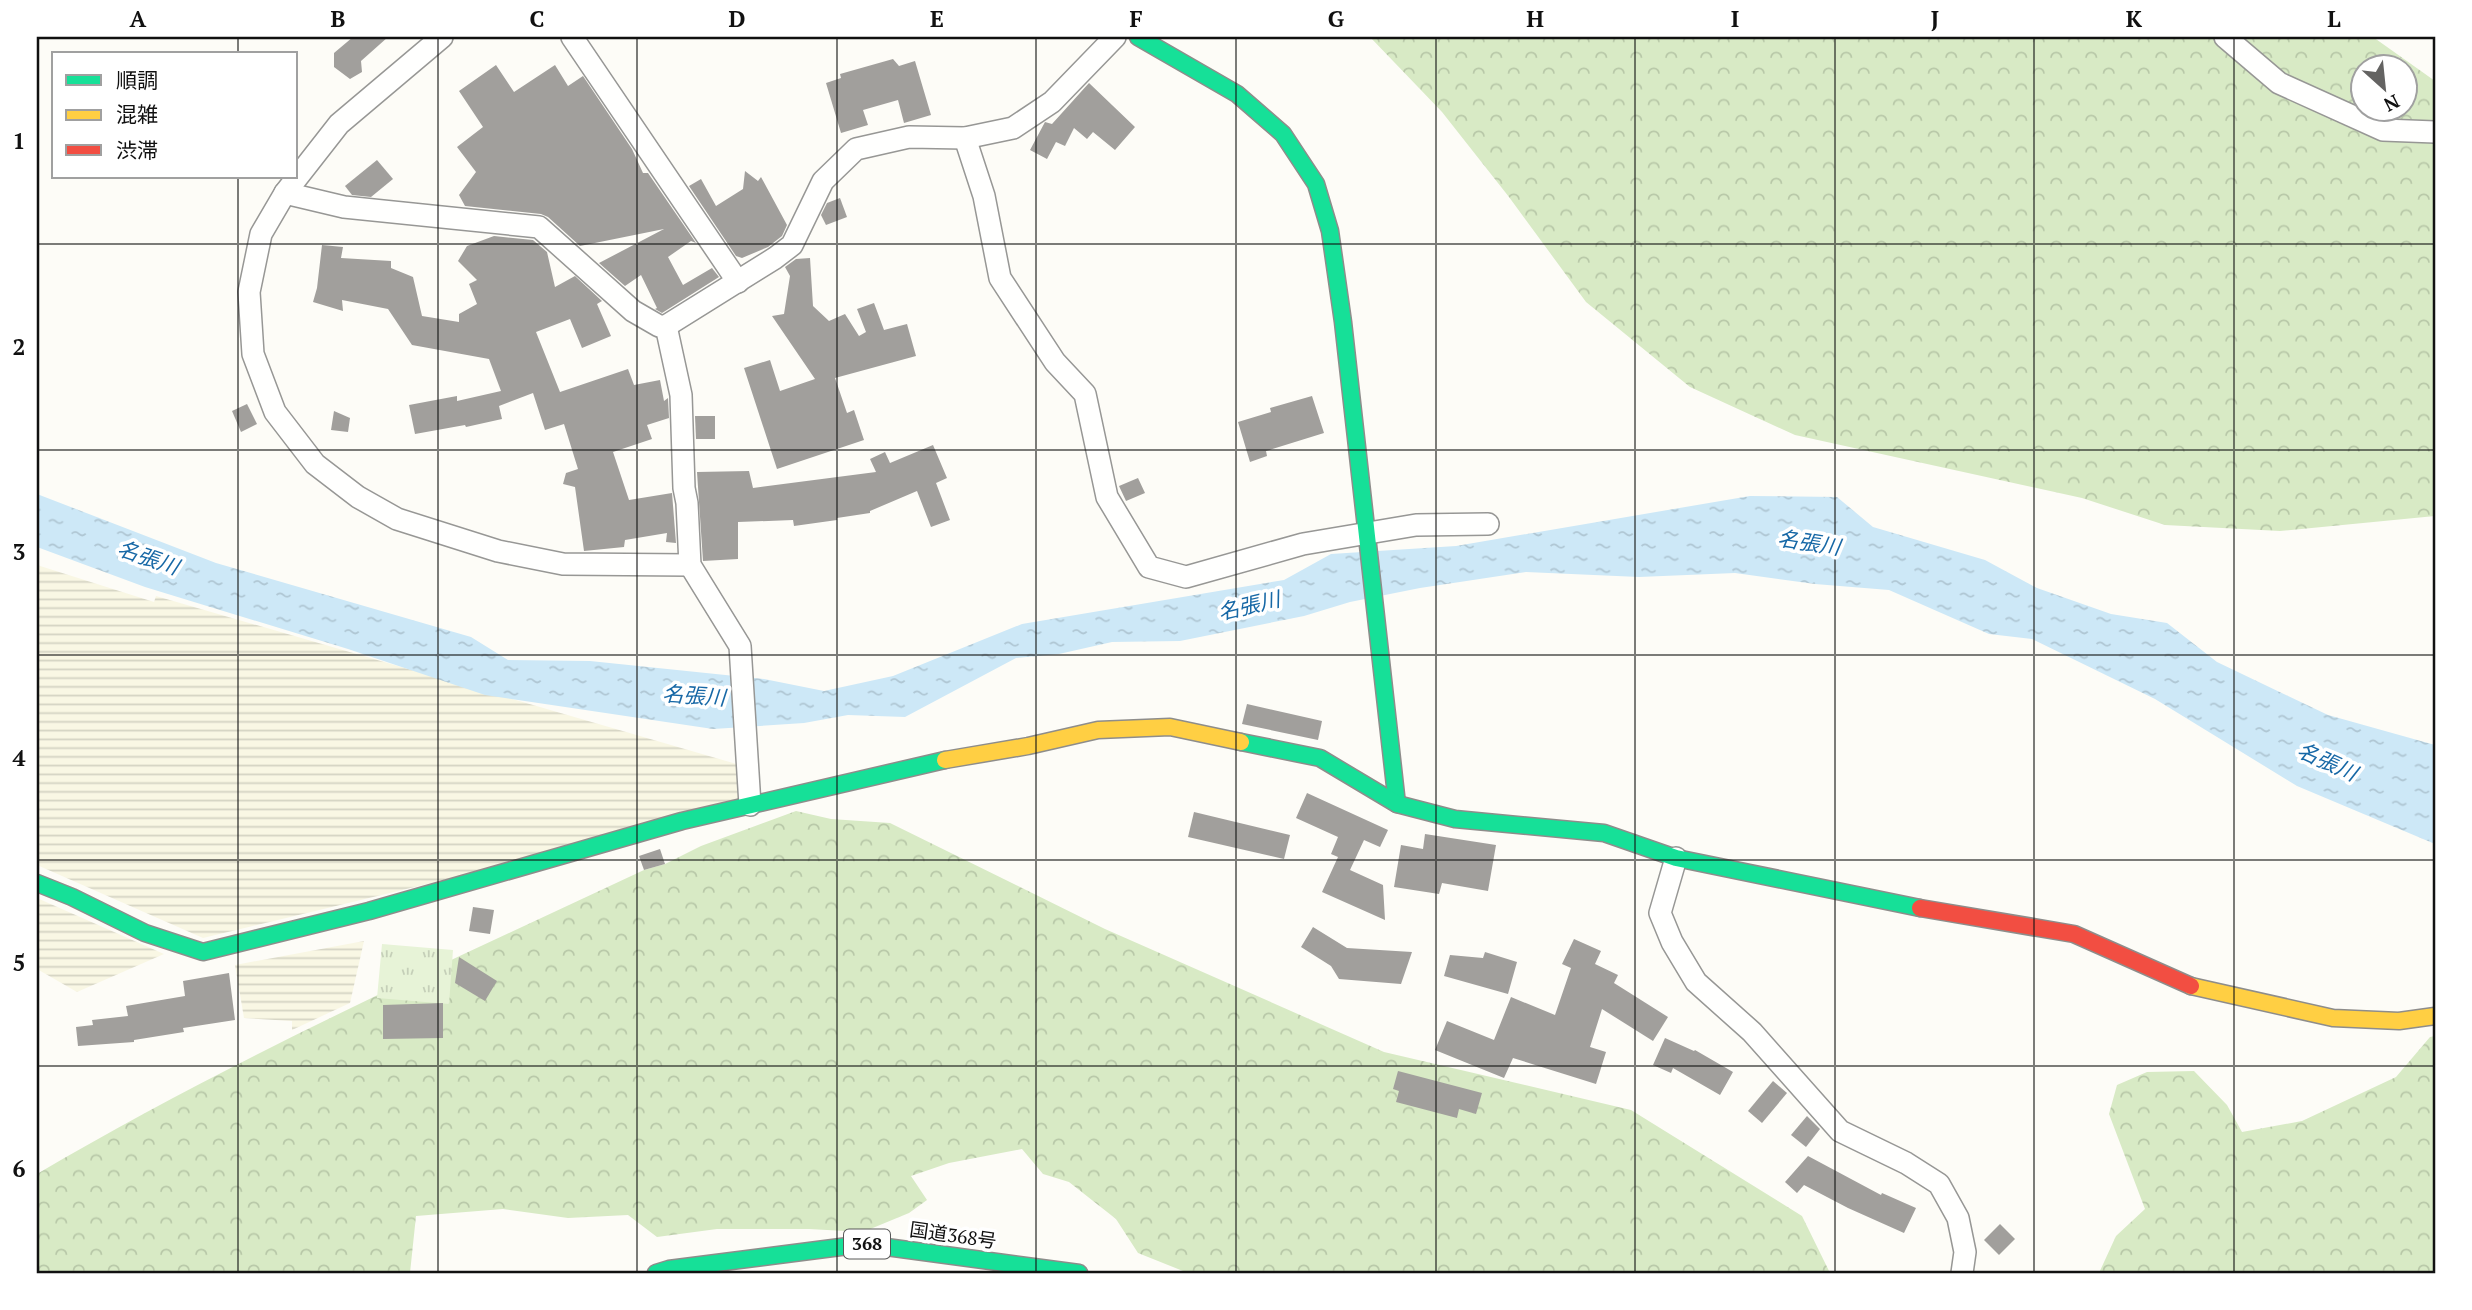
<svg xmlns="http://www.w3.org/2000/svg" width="2472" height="1310" viewBox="0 0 2472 1310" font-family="'PT Serif','Noto Sans JP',serif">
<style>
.farmland{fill:url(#farmland-rules)}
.forest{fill:url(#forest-crowns);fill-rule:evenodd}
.park{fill:url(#park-tufts)}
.water{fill:url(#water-ripples)}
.building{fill:#a19f9c}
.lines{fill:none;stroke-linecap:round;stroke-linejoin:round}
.street-casing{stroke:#979795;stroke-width:24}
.fast-casing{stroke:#8e8d8b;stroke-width:19}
.slow-casing{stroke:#8e8d8b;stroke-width:19}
.jam-casing{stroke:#8e8d8b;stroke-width:19}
.street{stroke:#fffffe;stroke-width:21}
.fast{stroke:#16e098;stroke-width:16}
.slow{stroke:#ffcf43;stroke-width:16}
.jam{stroke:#f24e42;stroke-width:16}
.grid{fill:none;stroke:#111;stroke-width:2;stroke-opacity:0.55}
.labels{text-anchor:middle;stroke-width:7;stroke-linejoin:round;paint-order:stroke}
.shield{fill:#fff;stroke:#585858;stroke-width:2}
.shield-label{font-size:18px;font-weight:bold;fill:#111}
.street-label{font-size:19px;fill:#111;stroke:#fff}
.water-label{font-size:21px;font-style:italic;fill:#1768a6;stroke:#fff}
.neatline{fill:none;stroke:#111;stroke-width:2.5}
.grid-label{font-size:23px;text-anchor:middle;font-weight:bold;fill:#111}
</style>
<defs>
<pattern id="farmland-rules" width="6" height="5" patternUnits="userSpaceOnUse" patternTransform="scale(1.75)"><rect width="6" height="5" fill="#f9f7e4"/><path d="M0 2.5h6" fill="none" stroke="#d4d3c3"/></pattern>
<pattern id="forest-crowns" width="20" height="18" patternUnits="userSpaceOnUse" patternTransform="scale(1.75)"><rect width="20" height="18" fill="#d8eac5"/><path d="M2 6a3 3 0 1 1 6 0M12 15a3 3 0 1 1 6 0" fill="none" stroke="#b8c8a8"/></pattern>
<pattern id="park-tufts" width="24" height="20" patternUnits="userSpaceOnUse" patternTransform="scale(1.75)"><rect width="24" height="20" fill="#e7f3d7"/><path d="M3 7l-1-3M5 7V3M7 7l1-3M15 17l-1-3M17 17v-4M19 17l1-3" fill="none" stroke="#c5cfb8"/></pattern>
<pattern id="water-ripples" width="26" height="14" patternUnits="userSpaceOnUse" patternTransform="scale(1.75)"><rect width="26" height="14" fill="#cde8f7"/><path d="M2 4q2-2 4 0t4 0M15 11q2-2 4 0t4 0" fill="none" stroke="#afc6d3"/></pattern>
</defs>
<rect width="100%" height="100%" fill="#fdfcf7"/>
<!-- farmland -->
<g class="farmland">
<path d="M 37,565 L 154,602 L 156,596 L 740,765 L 750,806 L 203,938 L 37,865 Z"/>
<path d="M 37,898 L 164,954 L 77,992 L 37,969 Z"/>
<path d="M 364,941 L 350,1003 L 292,1030 L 292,1021 L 244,1018 L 235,965 Z"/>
</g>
<!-- forest -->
<g class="forest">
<path d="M 1370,37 L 2373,37 L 2435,81 L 2435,516 L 2280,531 L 2165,525 L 2082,498 L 1795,435 L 1690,387 L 1586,302 L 1509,197 L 1442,112 ZM 2364,66 L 2406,66 L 2406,108 L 2364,108 Z"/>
<path d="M 796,811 L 831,819 L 890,823 L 1105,929 L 1384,1052 L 1631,1110 L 1802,1216 L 1830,1273 L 1188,1273 L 1138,1253 L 1116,1219 L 1069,1182 L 1043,1174 L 1022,1149 L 949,1163 L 911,1176 L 927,1200 L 909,1213 L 863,1232 L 809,1229 L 717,1229 L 657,1237 L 628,1215 L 568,1218 L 503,1209 L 416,1216 L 410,1273 L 37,1273 L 37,1174 C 232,1059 439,966 644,870 L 665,864 L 701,846 Z"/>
<path d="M 2435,1036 L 2435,1273 L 2099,1273 L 2116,1236 L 2145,1209 L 2109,1114 L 2117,1085 L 2147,1072 L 2194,1071 L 2227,1105 L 2242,1132 L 2302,1121 L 2396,1077 L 2430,1037 Z"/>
</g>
<!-- park -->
<path class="park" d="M 382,944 L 453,950 L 449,1004 L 377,998 Z"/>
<!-- water -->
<path class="water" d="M 37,494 L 216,563 L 471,637 L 508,660 L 590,661 L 764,679 L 824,691 L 893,676 L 1022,624 L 1284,580 L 1331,554 L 1456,546 L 1750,496 L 1837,497 L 1873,527 L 1985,560 L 2037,588 L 2111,614 L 2167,623 L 2217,662 L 2328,715 L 2435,745 L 2435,844 L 2297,786 L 2155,699 L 2032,639 L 1989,634 L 1889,590 L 1815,584 L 1735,573 L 1639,577 L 1526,572 L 1420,588 L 1350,602 L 1304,616 L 1180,641 L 1112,642 L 1059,654 L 1016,658 L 905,717 L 848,715 L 804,723 L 713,729 L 485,695 L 348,649 L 145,587 L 37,547 Z"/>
<!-- building -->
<g class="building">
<path d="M 353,37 L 388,37 L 361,61 L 362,72 L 350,79 L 334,67 L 334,53 Z"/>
<path d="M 893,59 L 899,66 L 915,61 L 931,115 L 904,123 L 898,100 L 863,110 L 868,125 L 841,133 L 826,83 L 841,78 L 840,74 Z"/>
<path d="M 496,65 L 514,92 L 555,65 L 568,86 L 583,76 L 632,149 L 643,173 L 648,173 L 696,243 L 691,241 L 668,257 L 683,285 L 712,268 L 719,277 L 662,313 L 655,309 L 657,308 L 641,275 L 625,286 L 599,263 L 664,229 L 580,246 L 548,217 L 541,214 L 465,206 L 459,195 L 476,172 L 457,147 L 483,127 L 459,91 Z"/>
<path d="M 1089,83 L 1135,127 L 1115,150 L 1093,132 L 1087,139 L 1074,128 L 1065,146 L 1056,142 L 1047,159 L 1030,150 L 1045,122 L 1052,124 Z"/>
<path d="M 377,160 L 393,179 L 371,197 L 352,195 L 345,186 Z"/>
<path d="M 745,171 L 758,181 L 761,177 L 787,225 L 782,236 L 768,247 L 742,258 L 736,256 L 689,186 L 701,179 L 716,206 L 743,189 Z"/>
<path d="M 840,198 L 847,217 L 826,225 L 821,215 L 827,203 Z"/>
<path d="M 494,236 L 533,240 L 547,252 L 555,287 L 575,276 L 602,301 L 597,304 L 611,336 L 582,348 L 570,319 L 536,332 L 560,392 L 628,369 L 634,385 L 660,380 L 664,401 L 668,398 L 669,418 L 647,425 L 652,439 L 613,452 L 629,500 L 672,493 L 676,543 L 666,542 L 667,533 L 625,540 L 624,547 L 584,551 L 575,487 L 563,484 L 566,473 L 578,469 L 564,424 L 545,430 L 533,393 L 499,406 L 502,419 L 466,427 L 465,425 L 415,434 L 409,405 L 457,396 L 457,401 L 501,391 L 489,359 L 412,345 L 388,309 L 342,300 L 343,311 L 313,302 L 317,288 L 322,245 L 343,247 L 341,258 L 391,261 L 391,268 L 413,277 L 422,316 L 459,322 L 459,314 L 477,304 L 469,284 L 477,280 L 458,261 L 467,246 Z"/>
<path d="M 810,258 L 813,306 L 829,321 L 845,314 L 859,336 L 866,332 L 857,309 L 874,303 L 884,330 L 907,324 L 916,356 L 835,378 L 847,413 L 854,410 L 864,440 L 777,469 L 744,368 L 770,360 L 780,391 L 815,379 L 772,316 L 784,314 L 790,276 L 785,267 L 796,259 Z"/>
<path d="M 1312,396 L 1324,433 L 1266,451 L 1267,456 L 1250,462 L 1238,422 L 1271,412 L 1270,408 Z"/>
<path d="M 247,404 L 257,424 L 241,432 L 232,411 Z"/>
<path d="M 334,411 L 350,418 L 348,432 L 331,430 Z"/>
<path d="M 695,416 L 715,416 L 715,439 L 696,439 Z"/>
<path d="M 933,445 L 947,478 L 936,483 L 950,520 L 931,527 L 917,491 L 870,511 L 870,513 L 837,518 L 837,520 L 794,526 L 793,520 L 738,522 L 738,559 L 703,561 L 697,472 L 749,471 L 753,488 L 876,472 L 870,459 L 885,452 L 890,463 Z"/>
<path d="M 1138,478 L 1145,493 L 1126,501 L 1119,486 Z"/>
<path d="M 1247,704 L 1322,721 L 1318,740 L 1242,724 Z"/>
<path d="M 1307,793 L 1388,830 L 1380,847 L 1364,840 L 1350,870 L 1383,885 L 1385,920 L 1322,892 L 1338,857 L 1331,854 L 1338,837 L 1296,818 Z"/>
<path d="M 1194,812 L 1290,835 L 1284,859 L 1188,837 Z"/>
<path d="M 1425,834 L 1496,845 L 1488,891 L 1442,883 L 1439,894 L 1394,887 L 1401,845 L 1423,849 Z"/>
<path d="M 660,849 L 665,864 L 644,870 L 639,856 Z"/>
<path d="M 473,907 L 494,910 L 490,934 L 469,931 Z"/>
<path d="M 1313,927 L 1347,948 L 1412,952 L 1401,984 L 1339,979 L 1331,966 L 1301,947 Z"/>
<path d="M 1574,939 L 1601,951 L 1595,964 L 1618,975 L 1614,983 L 1668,1017 L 1653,1041 L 1602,1009 L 1590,1047 L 1606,1052 L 1596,1084 L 1513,1058 L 1504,1078 L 1435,1050 L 1447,1021 L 1494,1040 L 1511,997 L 1555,1015 L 1571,968 L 1562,964 Z"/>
<path d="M 1485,952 L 1517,962 L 1508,994 L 1444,976 L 1450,955 L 1483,958 Z"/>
<path d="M 459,957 L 497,981 L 485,1001 L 455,983 Z"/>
<path d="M 229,973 L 235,1020 L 183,1028 L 184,1032 L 134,1040 L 134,1042 L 78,1046 L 76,1027 L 93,1025 L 92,1020 L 128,1016 L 126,1006 L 185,996 L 183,981 Z"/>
<path d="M 443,1003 L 443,1038 L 383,1039 L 383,1005 Z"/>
<path d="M 1665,1038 L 1694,1051 L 1695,1050 L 1733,1072 L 1720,1095 L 1673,1068 L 1671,1073 L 1653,1065 Z"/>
<path d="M 1398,1071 L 1482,1093 L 1476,1114 L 1459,1109 L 1457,1118 L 1396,1102 L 1399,1091 L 1393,1089 Z"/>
<path d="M 1773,1081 L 1787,1093 L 1762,1123 L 1748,1111 Z"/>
<path d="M 1807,1116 L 1820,1129 L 1806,1147 L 1791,1135 Z"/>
<path d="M 1808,1156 L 1881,1195 L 1882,1193 L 1916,1208 L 1904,1233 L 1848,1208 L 1804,1185 L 1797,1193 L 1785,1182 Z"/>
<path d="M 2000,1224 L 2015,1239 L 1999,1255 L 1984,1240 Z"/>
</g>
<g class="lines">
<defs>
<g id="street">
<path d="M 442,37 L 339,124 L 285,193 L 261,234 L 249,292 L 253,354 L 275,412 L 315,464 L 358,497 L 397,519 L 498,551 L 563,564 L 690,565"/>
<path d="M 572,37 L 738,282"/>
<path d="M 2225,37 L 2279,83 L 2383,130 L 2435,132"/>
<path d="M 965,138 L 984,196 L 1000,278 L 1055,362 L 1085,394 L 1107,497 L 1149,567 L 1186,577 L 1303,544 L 1416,525 L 1488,524"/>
<path d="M 285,193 L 344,207 L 539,227 L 633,311 L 659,326 L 666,326 L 775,258 L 792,245 L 823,181 L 856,149 L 909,137 L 965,138 L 1013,128 L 1052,102 L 1115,37"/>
<path d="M 666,326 L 681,395 L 684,488 L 687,503 L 690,565 L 740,646 L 750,805"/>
<path d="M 1676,858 L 1660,913 L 1672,942 L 1696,982 L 1752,1032 L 1840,1131 L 1906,1163 L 1939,1184 L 1958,1218 L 1965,1252 L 1962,1273"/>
</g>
<g id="fast">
<path d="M 1138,37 L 1237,94 L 1283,134 L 1316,184 L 1330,231 L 1343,322 L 1397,804"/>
<path d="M 1241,742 L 1320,758 L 1397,804 L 1455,819 L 1604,833 L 1676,858 L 1920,908"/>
<path d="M 37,883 L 72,897 L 145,933 L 203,952 L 369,911 L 682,821 L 945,760"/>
<path d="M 656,1273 L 669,1269 L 864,1244 L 1079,1273"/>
</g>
<g id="slow">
<path d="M 945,760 L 1028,746 L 1098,730 L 1170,727 L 1241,742"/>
<path d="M 2191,986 L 2333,1018 L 2399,1021 L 2435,1016"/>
</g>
<path id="jam" d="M 1920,908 L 2074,934 L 2191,986"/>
</defs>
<!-- street casing -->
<use href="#street" class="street-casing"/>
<!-- fast casing -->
<use href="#fast" class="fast-casing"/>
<!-- slow casing -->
<use href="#slow" class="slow-casing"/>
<!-- jam casing -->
<use href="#jam" class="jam-casing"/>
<!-- street -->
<use href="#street" class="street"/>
<!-- fast -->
<use href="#fast" class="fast"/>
<!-- slow -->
<use href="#slow" class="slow"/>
<!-- jam -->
<use href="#jam" class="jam"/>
</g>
<!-- grid -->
<path class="grid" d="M 238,37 L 238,54M 438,37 L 438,1273M 637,37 L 637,1273M 837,37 L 837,1273M 1036,37 L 1036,1273M 1236,37 L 1236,1273M 1436,37 L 1436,1273M 1635,37 L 1635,1273M 1835,37 L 1835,1273M 2034,37 L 2034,1273M 2234,37 L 2234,1273M 238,177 L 238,1273M 37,244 L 2435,244M 37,450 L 2435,450M 37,655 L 2435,655M 37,860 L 2435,860M 37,1066 L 2435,1066"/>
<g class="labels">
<!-- shield labels -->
<rect class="shield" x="844" y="1229.5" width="46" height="29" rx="5"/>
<g class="shield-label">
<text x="867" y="1250">368</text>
</g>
<!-- street labels -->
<g class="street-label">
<text transform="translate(953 1235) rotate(8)" y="7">国道368号</text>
</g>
<!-- water labels -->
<g class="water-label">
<text transform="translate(1809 543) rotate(9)" y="7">名張川</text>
<text transform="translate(148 558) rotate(19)" y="7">名張川</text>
<text transform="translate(1249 606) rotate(-13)" y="7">名張川</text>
<text transform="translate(694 696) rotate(4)" y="7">名張川</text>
<text transform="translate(2327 762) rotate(24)" y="7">名張川</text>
</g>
</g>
<!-- border -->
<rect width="2472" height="1310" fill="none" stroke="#ffffff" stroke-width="77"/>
<!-- legend -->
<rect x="52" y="52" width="245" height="126" fill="#ffffff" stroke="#a0a0a0" stroke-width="2"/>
<rect x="66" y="75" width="35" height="10" fill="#16e098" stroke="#a0a0a0" stroke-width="2"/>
<text x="116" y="88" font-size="21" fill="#111111">順調</text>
<rect x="66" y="110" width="35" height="10" fill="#ffcf43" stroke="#a0a0a0" stroke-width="2"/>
<text x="116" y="122" font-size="21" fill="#111111">混雑</text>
<rect x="66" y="145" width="35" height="10" fill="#f24e42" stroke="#a0a0a0" stroke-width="2"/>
<text x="116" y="158" font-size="21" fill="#111111">渋滞</text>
<!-- north arrow -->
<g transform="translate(2384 88) rotate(153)"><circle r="33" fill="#ffffff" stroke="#a0a0a0" stroke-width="2"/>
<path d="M0-5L12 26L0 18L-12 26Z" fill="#646362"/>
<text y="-10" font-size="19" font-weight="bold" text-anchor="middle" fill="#111111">N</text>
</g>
<rect x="38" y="38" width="2396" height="1234" class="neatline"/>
<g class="grid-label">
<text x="138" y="27">A</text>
<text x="338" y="27">B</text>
<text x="537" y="27">C</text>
<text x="737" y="27">D</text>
<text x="937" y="27">E</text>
<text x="1136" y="27">F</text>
<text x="1336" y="27">G</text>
<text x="1535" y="27">H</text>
<text x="1735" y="27">I</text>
<text x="1935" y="27">J</text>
<text x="2134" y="27">K</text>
<text x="2334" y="27">L</text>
<text x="19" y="149">1</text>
<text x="19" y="355">2</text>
<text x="19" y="560">3</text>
<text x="19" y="766">4</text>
<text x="19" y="971">5</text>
<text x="19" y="1177">6</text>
</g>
</svg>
